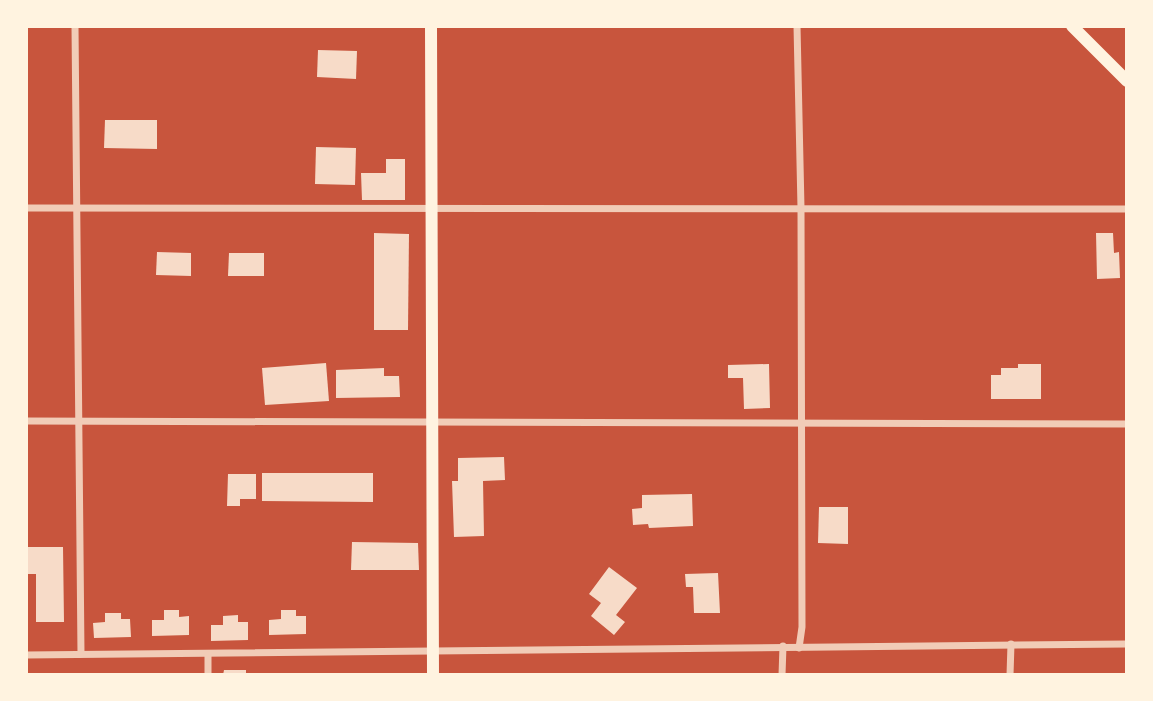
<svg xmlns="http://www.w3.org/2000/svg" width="1153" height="701" viewBox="0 0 1153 701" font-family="Karla,sans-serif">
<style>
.building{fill:#f7dbc8}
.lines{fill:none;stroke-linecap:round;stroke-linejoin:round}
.minor{stroke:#f1ccb7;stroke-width:7}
.secondary{stroke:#fff3e0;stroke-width:12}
</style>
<rect width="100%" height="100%" fill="#c8553d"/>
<!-- building -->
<g class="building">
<path d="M 318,50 L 357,51 L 356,79 L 317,77 Z"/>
<path d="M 105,120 L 157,120 L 157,149 L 104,148 Z"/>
<path d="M 316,147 L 356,148 L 355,185 L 315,184 Z"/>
<path d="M 386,159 L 405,159 L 405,200 L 362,200 L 361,173 L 386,173 Z"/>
<path d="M 374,233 L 409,234 L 408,330 L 374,330 Z"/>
<path d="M 1096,233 L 1113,233 L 1114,253 L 1119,252 L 1120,278 L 1097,279 Z"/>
<path d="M 157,252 L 191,253 L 191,276 L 156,275 Z"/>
<path d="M 229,253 L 264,253 L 264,276 L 228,276 Z"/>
<path d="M 326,363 L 329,401 L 265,405 L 262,368 Z"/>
<path d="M 769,364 L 770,408 L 744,409 L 743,378 L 728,378 L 728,365 Z"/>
<path d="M 1018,364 L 1041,364 L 1041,399 L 991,399 L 991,375 L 1001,375 L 1001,368 L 1018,368 Z"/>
<path d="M 384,368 L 384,376 L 399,376 L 400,397 L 336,398 L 336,370 Z"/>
<path d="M 504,457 L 505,480 L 483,481 L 484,536 L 454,537 L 452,481 L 458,481 L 458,458 Z"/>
<path d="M 262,473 L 373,473 L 373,502 L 262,501 Z"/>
<path d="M 228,474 L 256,474 L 256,499 L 240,499 L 240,506 L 227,506 Z"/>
<path d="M 692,494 L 693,526 L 649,528 L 648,524 L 633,525 L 632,509 L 642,508 L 642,495 Z"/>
<path d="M 819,507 L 848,507 L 848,544 L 818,543 Z"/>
<path d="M 352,542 L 418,543 L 419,570 L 351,570 Z"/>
<path d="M 26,547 L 63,547 L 64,622 L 36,622 L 36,574 L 26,574 Z"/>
<path d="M 609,567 L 637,588 L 616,615 L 625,622 L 614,635 L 591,616 L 601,603 L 589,594 Z"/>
<path d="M 718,573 L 720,613 L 694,613 L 693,587 L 686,587 L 685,574 Z"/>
<path d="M 164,610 L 179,610 L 179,617 L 189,616 L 189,635 L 152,636 L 152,620 L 164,620 Z"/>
<path d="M 281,610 L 296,610 L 296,616 L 306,616 L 306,634 L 269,635 L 269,620 L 281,619 Z"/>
<path d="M 105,613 L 121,613 L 121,619 L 130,619 L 131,637 L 94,638 L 93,623 L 105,622 Z"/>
<path d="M 238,615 L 238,622 L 248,622 L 248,640 L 211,641 L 211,625 L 223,625 L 223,616 Z"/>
<path d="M 224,670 L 246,670 L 246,675 L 223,675 Z"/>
</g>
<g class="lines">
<!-- minor -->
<g class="minor">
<path d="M 75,26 L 81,654"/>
<path d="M 797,26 L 801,208 L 802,627 L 799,648"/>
<path d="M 26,208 L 1127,209"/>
<path d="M 26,421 L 1127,424"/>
<path d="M 26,655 L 1127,644"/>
<path d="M 208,655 L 208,675"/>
<path d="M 782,675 L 783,646"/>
<path d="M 1010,675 L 1011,644"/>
</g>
<!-- secondary -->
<g class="secondary">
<path d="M 431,26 L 433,675"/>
<path d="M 1072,26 L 1127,81"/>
</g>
</g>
<!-- border -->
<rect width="1153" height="701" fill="none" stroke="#fff3e0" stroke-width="56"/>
</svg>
